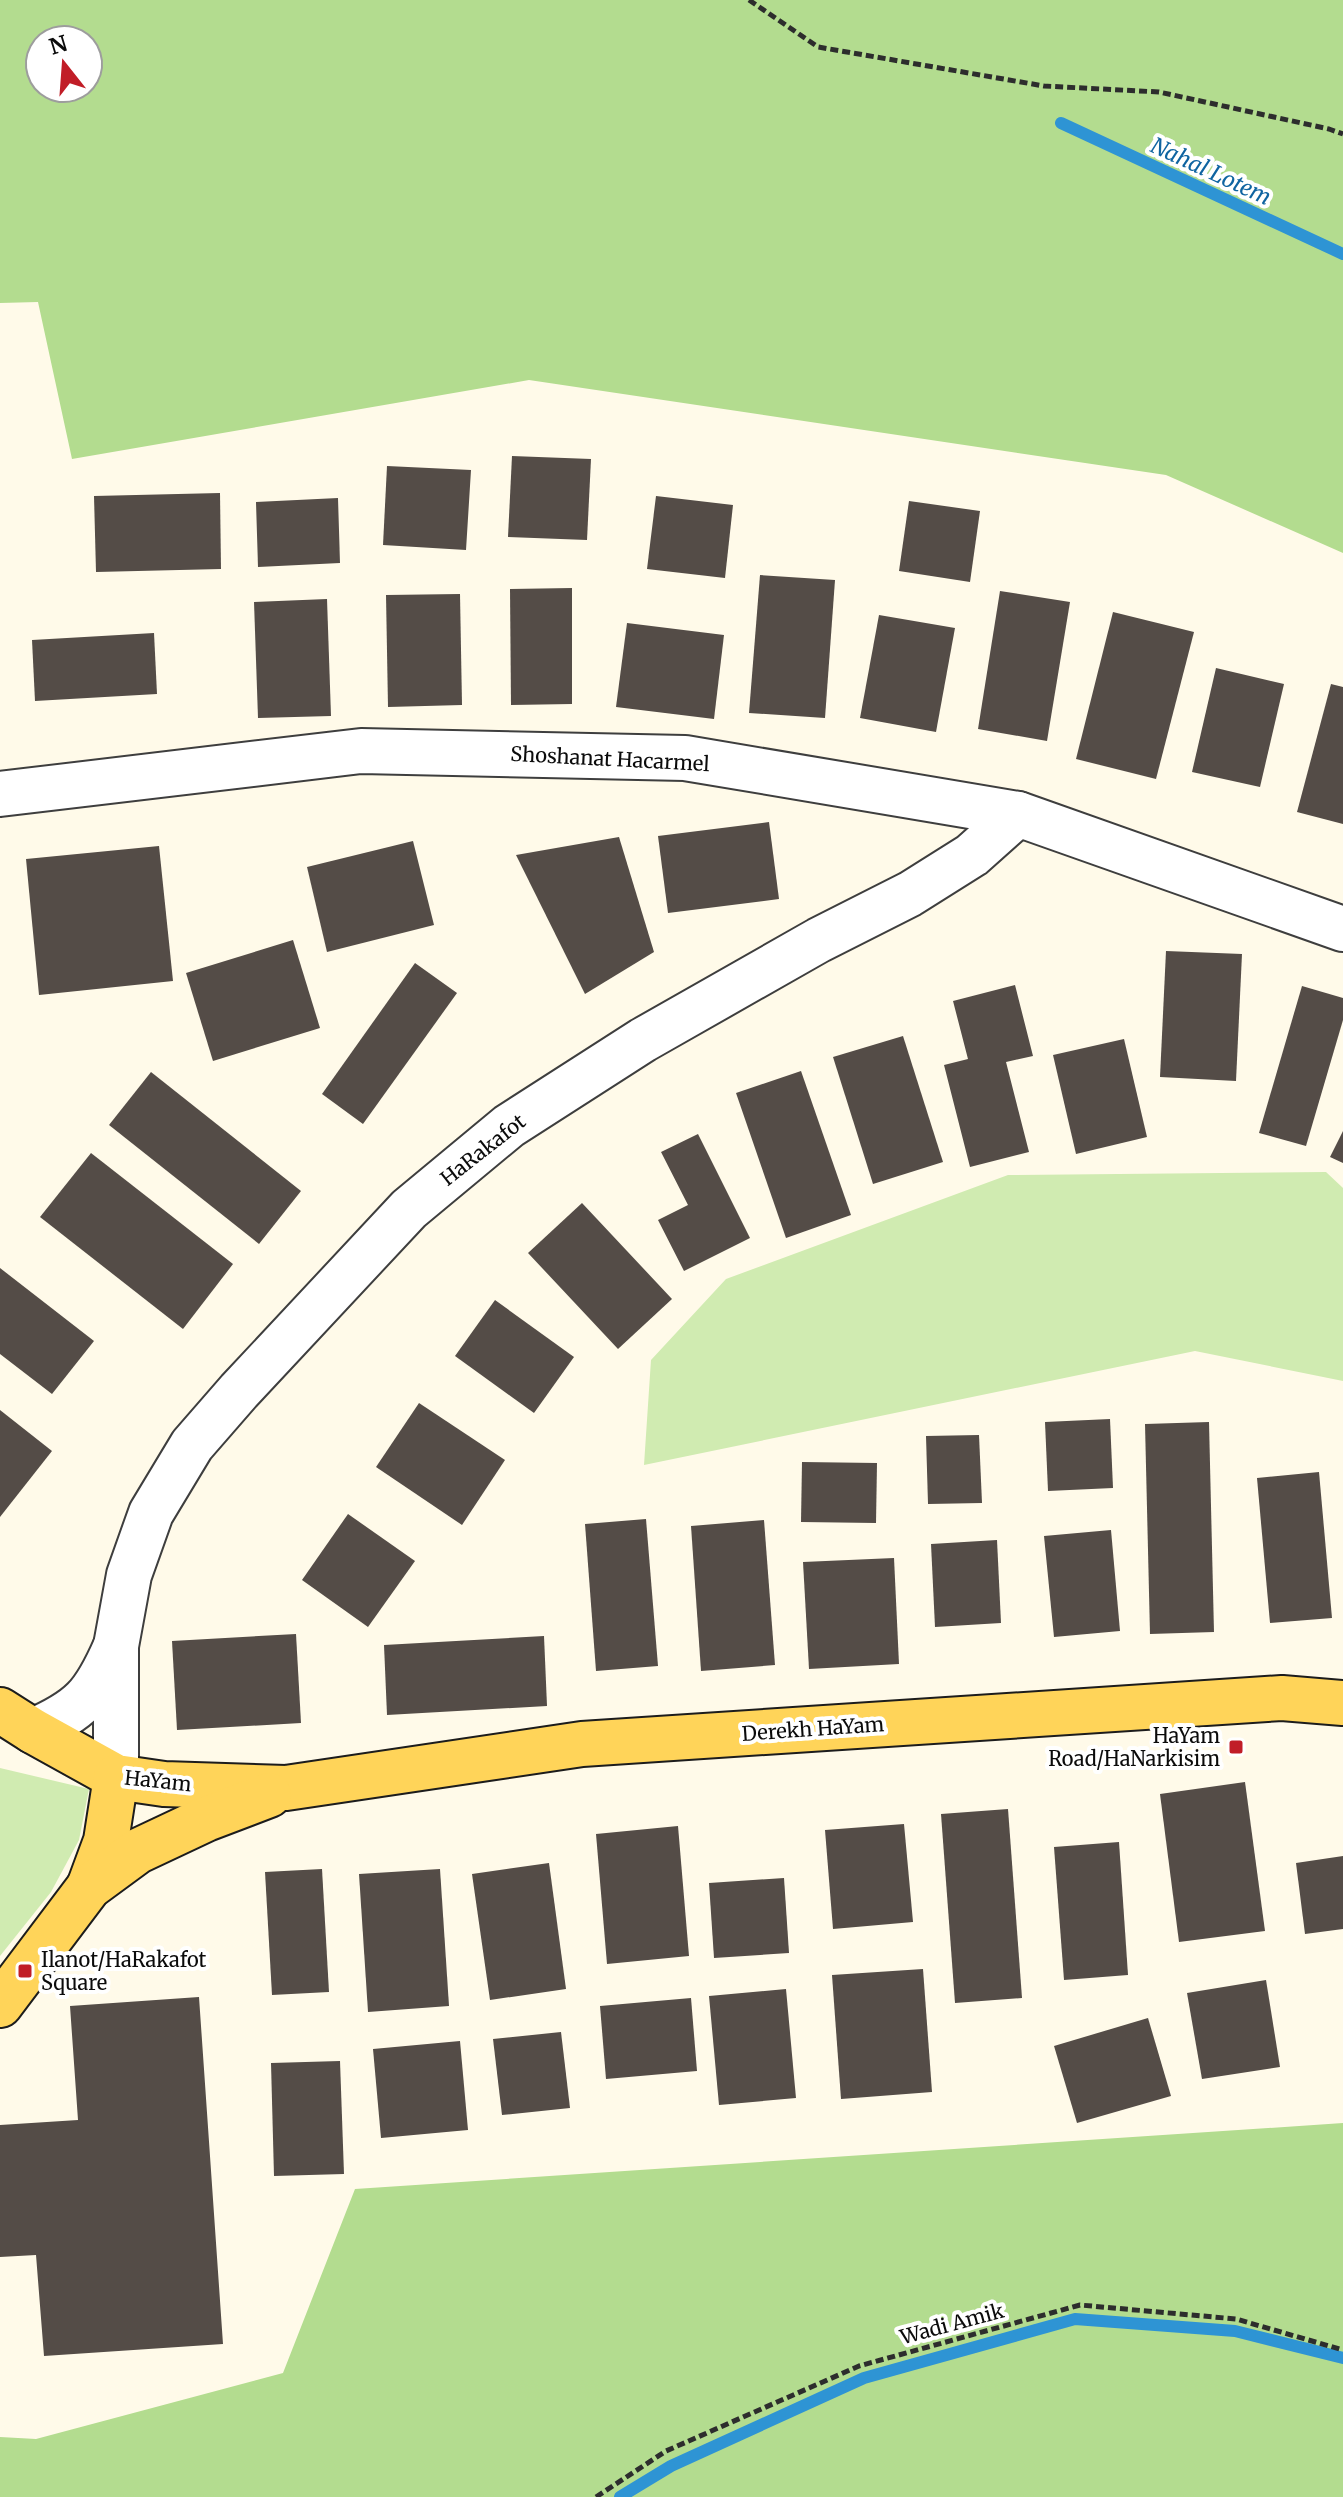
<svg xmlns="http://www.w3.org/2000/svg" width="1343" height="2497" viewBox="0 0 1343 2497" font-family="Merriweather,serif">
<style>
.green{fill:#d0ebb1}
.forest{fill:#b3dc8f;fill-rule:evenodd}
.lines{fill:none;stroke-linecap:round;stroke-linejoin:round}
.stream{stroke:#2e94d4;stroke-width:12}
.building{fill:#544c47}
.minor-casing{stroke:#3e3e3e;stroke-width:48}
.primary-casing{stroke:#1c1c1c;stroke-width:48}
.path{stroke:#2d2d2d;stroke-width:5;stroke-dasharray:8 4;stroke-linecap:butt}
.minor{stroke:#fff;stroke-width:44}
.primary{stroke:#ffd459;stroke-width:44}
.poi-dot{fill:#c11d27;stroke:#fff;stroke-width:3}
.labels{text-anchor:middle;stroke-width:8;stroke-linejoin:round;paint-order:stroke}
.street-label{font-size:20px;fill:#0b0b0b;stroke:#fff}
.poi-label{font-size:20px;fill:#0b0b0b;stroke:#fff;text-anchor:end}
.water-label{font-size:22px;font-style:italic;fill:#0f64a1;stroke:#fff}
</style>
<rect width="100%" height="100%" fill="#fffae9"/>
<!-- green -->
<g class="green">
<path d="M 1326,1172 L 1343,1188 L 1343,1381 L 1195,1351 L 644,1465 L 651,1360 L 726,1279 L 1008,1175 Z"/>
<path d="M 0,1768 L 89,1789 L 79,1840 L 51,1892 L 0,1956 Z"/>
</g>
<!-- forest -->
<g class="forest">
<path d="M 0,0 L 1343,0 L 1343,553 L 1166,475 L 529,380 L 72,459 L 38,302 L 0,303 ZM 88,40 L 88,88 L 40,88 L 40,40 Z"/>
<path d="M 1343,2123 L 1343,2497 L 0,2497 L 0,2437 L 36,2439 L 283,2373 L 355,2189 Z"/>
</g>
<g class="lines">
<!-- stream -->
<g class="stream">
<path d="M 1061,123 L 1343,254"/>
<path d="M 620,2497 L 671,2466 L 864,2378 L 1075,2319 L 1235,2331 L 1343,2358"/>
</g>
</g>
<!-- building -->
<g class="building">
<path d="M 512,456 L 591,459 L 587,540 L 508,537 Z"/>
<path d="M 387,466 L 471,470 L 466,550 L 383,545 Z"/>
<path d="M 220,493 L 221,569 L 96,572 L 94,496 Z"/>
<path d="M 656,496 L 733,505 L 725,578 L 647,569 Z"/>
<path d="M 338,498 L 340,563 L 258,567 L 256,502 Z"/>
<path d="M 909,501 L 980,511 L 970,582 L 899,571 Z"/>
<path d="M 760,575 L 835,580 L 825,718 L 749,713 Z"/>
<path d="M 572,588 L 572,704 L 511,705 L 510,589 Z"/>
<path d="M 1000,591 L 1070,602 L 1047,741 L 978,729 Z"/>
<path d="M 460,594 L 462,705 L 388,707 L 386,595 Z"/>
<path d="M 327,599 L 331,716 L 258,718 L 254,602 Z"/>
<path d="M 1113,612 L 1194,632 L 1156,779 L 1076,759 Z"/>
<path d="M 879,615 L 955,628 L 936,732 L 860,718 Z"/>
<path d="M 627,623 L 724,635 L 714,719 L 616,707 Z"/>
<path d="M 154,633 L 157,694 L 35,701 L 32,640 Z"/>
<path d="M 1216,668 L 1284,684 L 1260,787 L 1192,772 Z"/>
<path d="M 1331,684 L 1343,687 L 1343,824 L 1297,812 Z"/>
<path d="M 769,822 L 779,899 L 668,913 L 658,836 Z"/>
<path d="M 619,837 L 654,952 L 585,994 L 516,855 Z"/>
<path d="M 413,841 L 434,925 L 327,952 L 307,867 Z"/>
<path d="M 159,846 L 173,981 L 39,995 L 26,859 Z"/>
<path d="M 293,940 L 320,1028 L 213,1061 L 186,973 Z"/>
<path d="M 1166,951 L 1242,954 L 1236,1081 L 1160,1077 Z"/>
<path d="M 415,963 L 457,993 L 363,1124 L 322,1094 Z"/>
<path d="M 1015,985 L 1033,1056 L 1006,1062 L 1029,1152 L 970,1167 L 944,1065 L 968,1059 L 953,1001 Z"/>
<path d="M 1302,986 L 1343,998 L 1343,1020 L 1306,1146 L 1259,1133 Z"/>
<path d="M 903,1036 L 943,1162 L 873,1184 L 833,1057 Z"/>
<path d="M 1124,1039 L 1147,1137 L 1076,1154 L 1053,1055 Z"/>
<path d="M 801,1071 L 851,1215 L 786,1238 L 736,1093 Z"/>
<path d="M 151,1072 L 301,1191 L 259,1244 L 109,1125 Z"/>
<path d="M 1343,1131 L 1343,1163 L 1330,1157 Z"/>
<path d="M 698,1134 L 750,1238 L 684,1271 L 658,1220 L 688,1205 L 661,1152 Z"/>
<path d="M 91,1153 L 233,1264 L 183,1329 L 40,1217 Z"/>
<path d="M 582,1203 L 672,1299 L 618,1349 L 528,1253 Z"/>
<path d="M 0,1268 L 94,1341 L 52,1394 L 0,1354 Z"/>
<path d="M 495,1300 L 574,1357 L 534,1413 L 455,1356 Z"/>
<path d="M 419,1403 L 505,1460 L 462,1525 L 376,1467 Z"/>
<path d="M 0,1410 L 52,1451 L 0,1517 Z"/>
<path d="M 1110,1419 L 1113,1488 L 1048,1491 L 1045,1422 Z"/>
<path d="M 1209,1422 L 1214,1632 L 1150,1634 L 1145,1424 Z"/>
<path d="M 979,1435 L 982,1503 L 928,1504 L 926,1436 Z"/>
<path d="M 802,1462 L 877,1463 L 876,1523 L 801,1522 Z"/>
<path d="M 1319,1472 L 1332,1618 L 1270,1623 L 1257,1478 Z"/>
<path d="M 348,1514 L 415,1561 L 368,1627 L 302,1580 Z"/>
<path d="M 646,1519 L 658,1666 L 596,1671 L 585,1524 Z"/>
<path d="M 764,1520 L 775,1665 L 701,1671 L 691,1526 Z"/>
<path d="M 1111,1530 L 1120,1631 L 1054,1637 L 1044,1536 Z"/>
<path d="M 997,1540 L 1001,1623 L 935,1627 L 931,1544 Z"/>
<path d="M 894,1558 L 899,1664 L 809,1669 L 803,1562 Z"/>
<path d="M 296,1634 L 301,1723 L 177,1730 L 172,1641 Z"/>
<path d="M 544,1636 L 547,1706 L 387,1715 L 384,1645 Z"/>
<path d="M 1245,1782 L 1265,1931 L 1179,1942 L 1160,1794 Z"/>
<path d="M 1008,1809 L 1022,1998 L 955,2003 L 941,1814 Z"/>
<path d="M 904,1824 L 913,1922 L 833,1929 L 825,1830 Z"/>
<path d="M 678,1826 L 689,1956 L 607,1964 L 596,1834 Z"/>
<path d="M 1119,1842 L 1128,1975 L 1064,1980 L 1054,1847 Z"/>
<path d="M 1343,1856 L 1343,1929 L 1305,1934 L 1296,1863 Z"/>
<path d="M 549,1863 L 566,1989 L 490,2000 L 472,1874 Z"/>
<path d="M 322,1869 L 329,1992 L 272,1995 L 265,1872 Z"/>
<path d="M 440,1869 L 449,2006 L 368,2012 L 359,1874 Z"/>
<path d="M 784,1878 L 789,1953 L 714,1958 L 709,1883 Z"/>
<path d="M 923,1969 L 932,2092 L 841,2099 L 832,1975 Z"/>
<path d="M 1266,1980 L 1280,2067 L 1202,2079 L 1187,1993 Z"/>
<path d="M 786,1989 L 796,2098 L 719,2105 L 709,1996 Z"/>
<path d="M 199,1997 L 223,2344 L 44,2356 L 36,2255 L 0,2257 L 0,2125 L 78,2120 L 70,2006 Z"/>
<path d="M 691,1998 L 697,2071 L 606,2079 L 600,2006 Z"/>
<path d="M 1148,2018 L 1171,2096 L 1077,2123 L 1054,2046 Z"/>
<path d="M 561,2032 L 570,2108 L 502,2115 L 493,2039 Z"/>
<path d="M 460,2041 L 468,2130 L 381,2138 L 373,2049 Z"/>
<path d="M 340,2061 L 344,2174 L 274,2176 L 271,2063 Z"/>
</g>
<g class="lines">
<defs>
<g id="minor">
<path d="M 0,794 L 361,751 L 685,758 L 1018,814 L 1343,929"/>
<path d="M 33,1731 C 81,1710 94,1696 115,1648"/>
<path d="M 116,1777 L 116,1646 L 129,1575 L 151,1513 L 192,1445 L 239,1391 L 409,1209 L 509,1126 L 643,1040 L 819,940 L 910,894 L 972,855 L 1018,814"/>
</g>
<g id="primary">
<path d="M 0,1710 L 33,1731 L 116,1777 L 164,1784 L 286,1788 L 582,1744 L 1282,1698 L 1343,1703"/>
<path d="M 89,1887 L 106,1841 L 116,1777"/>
<path d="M 0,2005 L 89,1887 L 138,1851 L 206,1819 L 269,1795"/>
</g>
</defs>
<!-- minor casing -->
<use href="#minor" class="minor-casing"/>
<!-- primary casing -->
<use href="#primary" class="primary-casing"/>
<!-- path -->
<g class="path">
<path d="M 749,0 L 818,47 L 1044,86 L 1159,92 L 1329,129 L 1343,134"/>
<path d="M 596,2497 L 666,2451 L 859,2366 L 1080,2305 L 1236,2319 L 1343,2350"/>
</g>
<!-- minor -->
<use href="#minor" class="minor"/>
<!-- primary -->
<use href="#primary" class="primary"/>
</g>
<!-- markers -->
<g class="poi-dot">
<rect x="1228" y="1739" width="16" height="16" rx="4"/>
<rect x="17" y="1963" width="16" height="16" rx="4"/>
</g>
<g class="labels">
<!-- street labels -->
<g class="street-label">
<text transform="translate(610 759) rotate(3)" y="7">Shoshanat Hacarmel</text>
<text transform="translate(483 1150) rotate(-38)" y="7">HaRakafot</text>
<text transform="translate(813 1729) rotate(-4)" y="7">Derekh HaYam</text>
<text transform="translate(158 1781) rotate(6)" y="7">HaYam</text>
<text transform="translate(952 2324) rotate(-15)" y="7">Wadi Amik</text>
</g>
<!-- poi labels -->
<g class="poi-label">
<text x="1220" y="1743">HaYam<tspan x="1220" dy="23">Road/HaNarkisim</tspan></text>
<text x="41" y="1967" text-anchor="start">Ilanot/HaRakafot<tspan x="41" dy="23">Square</tspan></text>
</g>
<!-- water labels -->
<g class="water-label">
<text transform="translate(1211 171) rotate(25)" y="8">Nahal Lotem</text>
</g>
</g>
<!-- north arrow -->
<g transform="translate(64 64) rotate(343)"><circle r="38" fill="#ffffff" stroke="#9d9d9d" stroke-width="2"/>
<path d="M0-6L14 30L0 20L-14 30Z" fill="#c11d27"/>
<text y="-12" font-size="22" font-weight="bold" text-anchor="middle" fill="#0b0b0b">N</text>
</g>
</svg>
